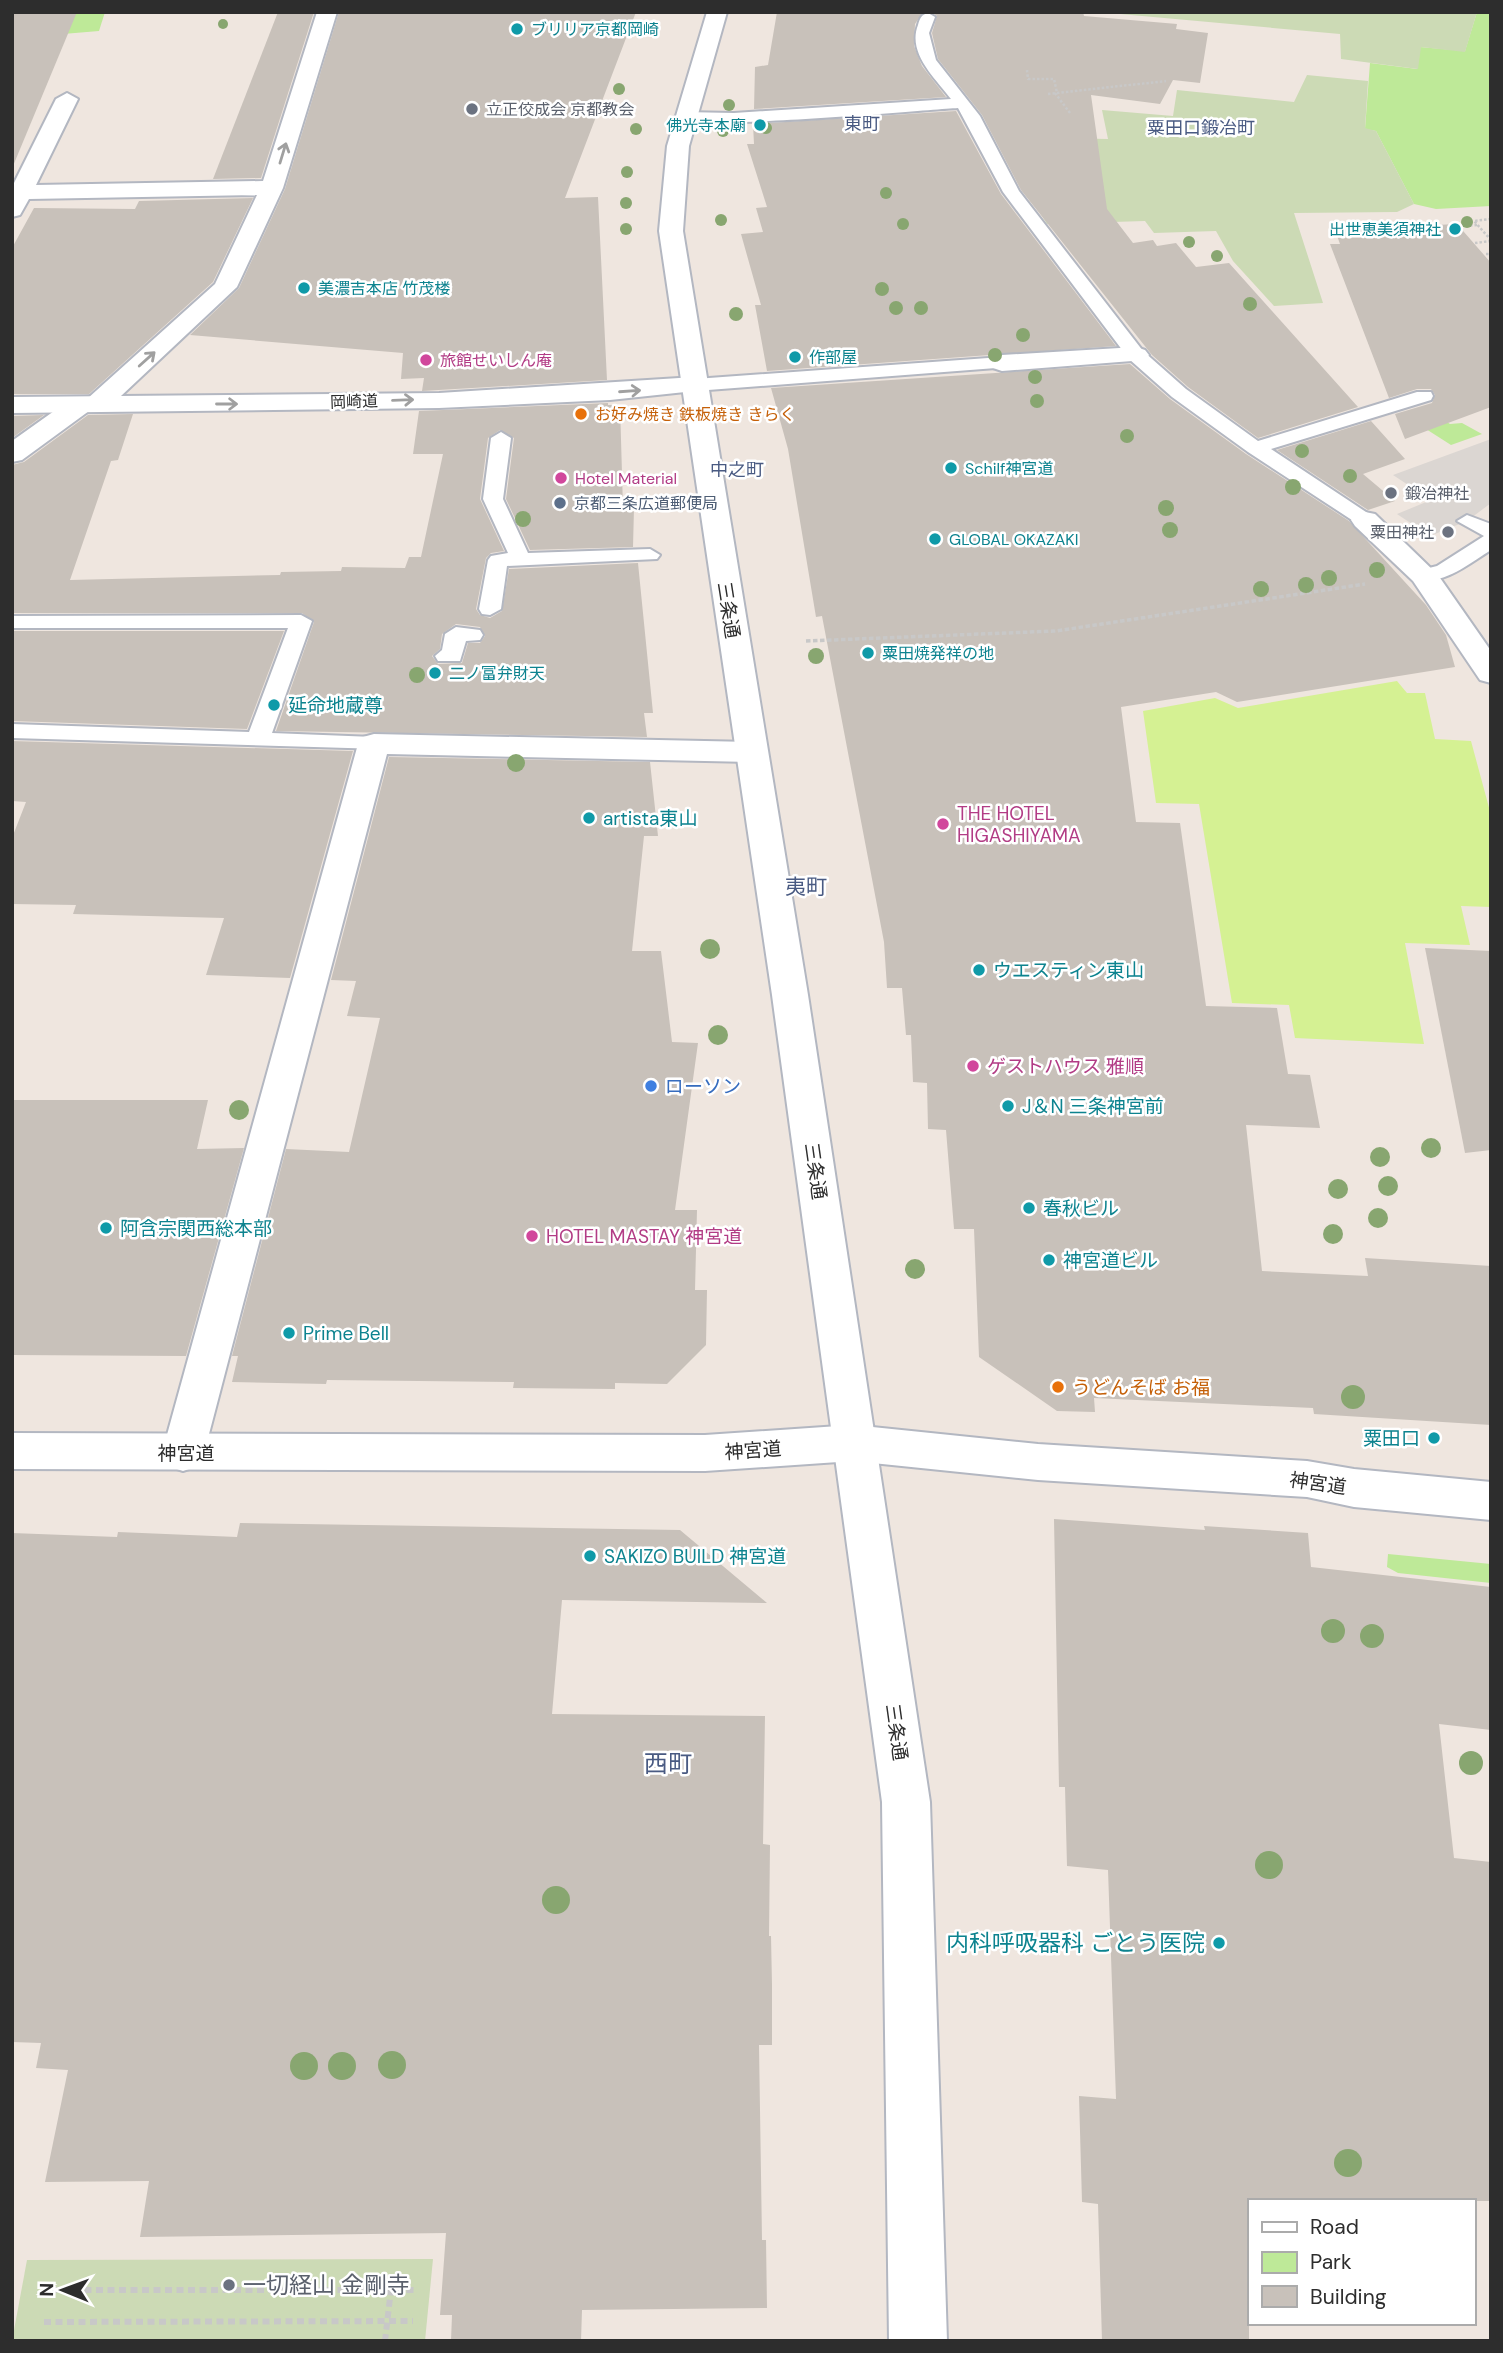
<svg xmlns="http://www.w3.org/2000/svg" width="1503" height="2353" viewBox="0 0 1503 2353" font-family="'DM Sans','Noto Sans JP',sans-serif">
<style>
.green{fill:#bee998}
.cemetery{fill:#ccdab5}
.pitch{fill:#d5f193}
.plaza{fill:#dbd6d2}
.building{fill:#c8c1ba;fill-rule:evenodd}
.lines{fill:none;stroke-linecap:round;stroke-linejoin:round}
.service-casing{stroke:#b3b7c1;stroke-width:4}
.minor-casing{stroke:#b3b7c1;stroke-width:4}
.tertiary-casing{stroke:#b3b7c1;stroke-width:4}
.secondary-casing{stroke:#b3b7c1;stroke-width:4}
.path-far2{stroke:#c8c8c8;stroke-width:2.5;stroke-dasharray:2.5 2;stroke-linecap:butt}
.path-far1{stroke:#c8c8c8;stroke-width:3.5;stroke-dasharray:4.5 2.5;stroke-linecap:butt}
.path{stroke:#c8c8c8;stroke-width:6;stroke-dasharray:7 4.5;stroke-linecap:butt}
.service{fill:#fff;fill-rule:evenodd}
.minor{fill:#fff;fill-rule:evenodd}
.tertiary{fill:#fff;fill-rule:evenodd}
.secondary{fill:#fff;fill-rule:evenodd}
.tree{fill:#88a670}
.oneway{stroke:#a0a0a0}
.culture-dot{fill:#0f9aa8;stroke:#fff;stroke-width:2.5}
.worship-dot{fill:#6b7280;stroke:#fff;stroke-width:2.5}
.hotel-dot{fill:#d1479c;stroke:#fff;stroke-width:2.5}
.food-dot{fill:#e8710a;stroke:#fff;stroke-width:2.5}
.service-dot{fill:#5c6f8a;stroke:#fff;stroke-width:2.5}
.shop-dot{fill:#3f7fe0;stroke:#fff;stroke-width:2.5}
.labels{text-anchor:middle;stroke-width:5;stroke-linejoin:round;paint-order:stroke}
.far-culture-label{font-size:16px;fill:#0d838f;stroke:#fff;text-anchor:start}
.far-worship-label{font-size:16px;fill:#5b616d;stroke:#fff;text-anchor:start}
.far-hotel-label{font-size:16px;fill:#b23c85;stroke:#fff;text-anchor:start}
.far-street-label{font-size:16px;fill:#2d2d2d;stroke:#fff}
.far-food-label{font-size:16px;fill:#c56008;stroke:#fff;text-anchor:start}
.far-service-label{font-size:16px;fill:#4e5e75;stroke:#fff;text-anchor:start}
.far-neighbourhood-label{font-size:18px;fill:#495a82;stroke:#fff}
.street-label{font-size:19px;fill:#2d2d2d;stroke:#fff}
.culture-label{font-size:19px;fill:#0d838f;stroke:#fff;text-anchor:start}
.hotel-label{font-size:19px;fill:#b23c85;stroke:#fff;text-anchor:start}
.shop-label{font-size:19px;fill:#366cbe;stroke:#fff;text-anchor:start}
.food-label{font-size:19px;fill:#c56008;stroke:#fff;text-anchor:start}
.neighbourhood-label{font-size:21px;fill:#495a82;stroke:#fff}
.near-culture-label{font-size:23px;fill:#0d838f;stroke:#fff;text-anchor:end}
.near-worship-label{font-size:23px;fill:#5b616d;stroke:#fff;text-anchor:start}
.near-neighbourhood-label{font-size:24px;fill:#495a82;stroke:#fff}
</style>
<rect width="100%" height="100%" fill="#efe6df"/>
<!-- green -->
<g class="green">
<path d="M 53,12 L 105,12 L 99,31 L 51,35 Z"/>
<path d="M 1477,12 L 1491,12 L 1491,206 L 1436,209 L 1414,204 L 1376,131 L 1365,129 L 1370,63 L 1417,69 L 1420,47 L 1465,51 Z"/>
<path d="M 1422,406 L 1450,424 L 1462,423 L 1482,434 L 1451,445 L 1426,429 Z"/>
<path d="M 1388,1554 L 1491,1564 L 1491,1583 L 1398,1573 L 1387,1567 Z"/>
</g>
<!-- cemetery -->
<g class="cemetery">
<path d="M 1098,12 L 1477,12 L 1465,52 L 1421,47 L 1418,69 L 1341,59 L 1340,34 Z"/>
<path d="M 1307,75 L 1368,81 L 1365,128 L 1376,131 L 1414,204 L 1397,212 L 1294,213 L 1323,303 L 1274,306 L 1233,261 L 1216,231 L 1154,233 L 1145,221 L 1047,224 L 1024,186 L 1002,137 L 1108,139 L 1102,110 L 1173,116 L 1177,90 L 1294,102 Z"/>
<path d="M 433,2259 L 425,2341 L 12,2341 L 27,2260 Z"/>
</g>
<!-- pitch -->
<path class="pitch" d="M 1397,681 L 1407,693 L 1425,693 L 1435,739 L 1471,741 L 1491,815 L 1491,907 L 1461,906 L 1470,945 L 1405,943 L 1424,1044 L 1295,1038 L 1289,1005 L 1232,1003 L 1199,804 L 1156,803 L 1143,711 L 1215,698 L 1238,708 Z"/>
<!-- plaza -->
<path class="plaza" d="M 1491,439 L 1491,503 L 1467,521 L 1430,536 L 1397,514 L 1431,500 L 1393,475 Z"/>
<!-- building -->
<g class="building">
<path d="M 12,12 L 77,12 L 13,166 L 12,165 Z"/>
<path d="M 278,12 L 314,12 L 261,178 L 213,179 Z"/>
<path d="M 339,12 L 636,12 L 565,198 L 598,197 L 607,380 L 422,391 L 424,378 L 401,379 L 403,353 L 190,335 L 239,288 L 285,189 Z"/>
<path d="M 777,12 L 923,12 L 915,24 L 914,46 L 922,66 L 946,97 L 754,109 L 755,67 L 768,65 Z"/>
<path d="M 932,12 L 1083,12 L 1084,16 L 1177,24 L 1176,29 L 1208,33 L 1200,83 L 1173,80 L 1160,104 L 1091,95 L 1107,209 L 1133,243 L 1153,240 L 1157,246 L 1176,243 L 1196,267 L 1229,263 L 1358,407 L 1258,438 L 1188,387 L 1152,355 L 1021,190 L 982,115 L 938,59 L 932,33 L 937,16 Z"/>
<path d="M 956,111 L 1001,194 L 1116,346 L 767,371 L 755,305 L 761,305 L 741,234 L 763,232 L 756,208 L 767,207 L 747,144 L 754,144 L 753,124 Z"/>
<path d="M 253,198 L 213,282 L 89,394 L 12,394 L 12,248 L 34,208 L 135,209 L 139,201 Z"/>
<path d="M 1457,224 L 1491,263 L 1491,407 L 1405,439 L 1395,414 L 1432,403 L 1435,395 L 1431,389 L 1417,389 L 1389,398 L 1330,244 L 1340,244 L 1335,230 Z"/>
<path d="M 1130,364 L 1170,399 L 1246,454 L 1349,521 L 1426,605 L 1446,635 L 1455,667 L 1237,702 L 1216,692 L 1121,707 L 1136,822 L 1180,823 L 1206,1006 L 1277,1008 L 1288,1074 L 1310,1075 L 1320,1128 L 1246,1125 L 1262,1271 L 1368,1276 L 1365,1258 L 1491,1266 L 1491,1425 L 1314,1414 L 1313,1408 L 1094,1398 L 1095,1412 L 1057,1411 L 979,1357 L 974,1229 L 954,1229 L 946,1130 L 928,1129 L 927,1083 L 913,1082 L 911,1035 L 906,1035 L 902,988 L 887,988 L 884,942 L 822,616 L 816,617 L 788,449 L 771,388 Z"/>
<path d="M 608,403 L 608,405 L 620,405 L 623,508 L 634,508 L 633,547 L 530,550 L 506,499 L 514,438 L 500,430 L 488,438 L 480,499 L 504,551 L 491,553 L 486,558 L 476,609 L 480,615 L 490,618 L 502,611 L 509,569 L 638,563 L 653,713 L 644,713 L 647,737 L 276,731 L 314,622 L 302,613 L 12,613 L 12,465 L 24,462 L 88,415 L 133,414 L 118,460 L 111,461 L 70,580 L 280,575 L 281,572 L 341,571 L 342,567 L 405,568 L 409,557 L 421,557 L 443,454 L 413,454 L 419,411 ZM 456,624 L 480,627 L 485,636 L 480,643 L 468,643 L 462,663 L 438,664 L 432,656 L 440,649 L 442,634 Z"/>
<path d="M 44,415 L 12,438 L 12,416 Z"/>
<path d="M 1371,421 L 1405,459 L 1363,474 L 1395,501 L 1368,510 L 1277,450 Z"/>
<path d="M 12,631 L 284,631 L 247,729 L 12,721 Z"/>
<path d="M 12,741 L 353,751 L 290,978 L 206,975 L 224,918 L 73,914 L 76,905 L 12,904 L 12,838 L 26,802 L 12,801 Z"/>
<path d="M 389,757 L 650,762 L 658,836 L 644,836 L 632,951 L 661,951 L 672,1042 L 698,1043 L 675,1210 L 697,1210 L 695,1290 L 707,1290 L 706,1345 L 667,1384 L 615,1383 L 615,1389 L 513,1388 L 514,1382 L 327,1380 L 326,1384 L 232,1382 L 238,1356 L 232,1356 L 286,1149 L 349,1152 L 380,1018 L 347,1016 L 356,981 L 331,980 Z"/>
<path d="M 1425,948 L 1491,951 L 1491,1150 L 1465,1153 Z"/>
<path d="M 12,1100 L 208,1100 L 197,1149 L 244,1148 L 186,1356 L 12,1355 Z"/>
<path d="M 1054,1519 L 1205,1530 L 1204,1526 L 1308,1533 L 1311,1567 L 1491,1587 L 1491,1730 L 1439,1724 L 1454,1858 L 1491,1862 L 1491,2201 L 1249,2201 L 1249,2341 L 1102,2341 L 1098,2204 L 1082,2202 L 1079,2096 L 1116,2099 L 1108,1870 L 1067,1866 L 1065,1787 L 1059,1787 Z"/>
<path d="M 240,1523 L 680,1530 L 767,1603 L 562,1600 L 552,1714 L 765,1716 L 763,1844 L 770,1845 L 769,1936 L 771,1936 L 772,1985 L 772,2045 L 759,2045 L 762,2240 L 766,2240 L 767,2308 L 582,2310 L 581,2341 L 451,2341 L 452,2315 L 440,2315 L 446,2233 L 140,2237 L 149,2181 L 45,2182 L 68,2070 L 36,2068 L 41,2043 L 12,2042 L 12,1533 L 117,1537 L 118,1532 L 237,1537 Z"/>
</g>
<g class="lines">
<defs>
<g id="service">
<path d="M 928,13 L 935,17 L 929,33 L 936,60 L 980,116 L 1019,191 L 1143,351 L 1186,389 L 1258,441 L 1417,392 L 1431,392 L 1433,396 L 1431,400 L 1271,449 L 1372,516 L 1375,520 L 1372,524 L 1358,524 L 1248,452 L 1172,397 L 1129,359 L 1003,192 L 958,108 C 921,110 690,132 675,117 L 683,112 L 734,113 L 951,99 C 935,78 907,53 918,25 C 920,18 921,15 928,13 Z"/>
<path d="M 1002,357 L 1011,363 L 1009,367 L 695,391 L 686,385 L 695,379 Z"/>
<path d="M 501,432 L 511,438 L 503,499 L 528,553 L 650,549 L 660,555 L 657,559 L 507,566 L 501,609 L 490,615 L 482,614 L 479,609 L 488,560 L 491,556 L 508,553 L 483,499 L 491,438 Z"/>
<path d="M 1467,515 L 1491,524 L 1491,550 C 1470,563 1443,586 1417,579 L 1414,575 L 1417,571 L 1437,566 L 1484,536 L 1457,521 Z"/>
<path d="M 301,615 L 312,621 L 272,733 L 374,737 L 382,739 L 385,744 L 382,749 L 12,738 L 12,724 L 249,732 L 288,628 L 12,628 L 12,616 Z"/>
<path d="M 456,627 L 480,630 L 483,635 L 480,640 L 466,641 L 460,661 L 438,661 L 435,656 L 442,650 L 445,634 Z"/>
</g>
<g id="minor">
<path d="M 317,12 L 337,12 L 283,188 L 237,287 L 105,411 L 89,411 L 22,460 L 12,462 L 12,441 L 71,399 L 87,399 L 215,284 L 257,195 L 29,199 L 20,215 L 12,217 L 12,187 L 56,99 L 67,93 L 78,99 L 36,185 L 263,181 Z"/>
<path d="M 1136,347 L 1145,350 L 1149,355 L 1145,360 L 1002,371 L 993,368 L 989,363 L 993,358 L 1002,355 Z"/>
<path d="M 1365,512 L 1375,514 L 1438,575 L 1491,651 L 1491,683 L 1480,680 L 1413,581 L 1355,526 L 1351,520 L 1355,514 Z"/>
<path d="M 374,734 L 751,742 L 762,745 L 767,752 L 762,759 L 751,762 L 387,754 L 204,1453 L 198,1466 L 183,1471 L 168,1466 L 162,1453 L 358,744 L 363,737 Z"/>
</g>
<g id="tertiary">
<path d="M 695,377 L 704,380 L 708,385 L 704,390 L 610,400 L 439,408 L 12,413 L 12,397 L 439,393 Z"/>
<path d="M 853,1425 L 1038,1444 L 1307,1461 L 1354,1469 L 1491,1482 L 1491,1520 L 1354,1507 L 1307,1497 L 1038,1480 L 853,1461 L 705,1471 L 12,1469 L 12,1433 L 705,1435 Z"/>
</g>
<path id="secondary" d="M 707,12 L 727,12 L 689,146 L 683,231 L 808,995 L 930,1802 L 947,2341 L 889,2341 L 882,1802 L 772,995 L 659,231 L 667,146 Z"/>
</defs>
<!-- service casing -->
<use href="#service" class="service-casing"/>
<!-- minor casing -->
<use href="#minor" class="minor-casing"/>
<!-- tertiary casing -->
<use href="#tertiary" class="tertiary-casing"/>
<!-- secondary casing -->
<use href="#secondary" class="secondary-casing"/>
<!-- path-far2 -->
<g class="path-far2">
<path d="M 1027,70 L 1028,79 L 1054,79 L 1057,93"/>
<path d="M 1055,93 L 1070,113"/>
<path d="M 1048,94 L 1166,81"/>
<path d="M 1491,219 L 1474,221 L 1491,240"/>
<path d="M 1461,226 L 1477,225"/>
<path d="M 1475,243 L 1491,241"/>
<path d="M 1486,254 L 1491,254"/>
</g>
<!-- path-far1 -->
<g class="path-far1">
<path d="M 1407,495 L 1417,491"/>
<path d="M 806,641 L 1056,631 L 1365,584"/>
</g>
<!-- path -->
<g class="path">
<path d="M 50,2290 L 415,2290"/>
<path d="M 44,2322 L 413,2321"/>
<path d="M 385,2341 L 391,2289"/>
</g>
<!-- service -->
<use href="#service" class="service"/>
<!-- minor -->
<use href="#minor" class="minor"/>
<!-- tertiary -->
<use href="#tertiary" class="tertiary"/>
<!-- secondary -->
<use href="#secondary" class="secondary"/>
</g>
<!-- trees -->
<g class="tree">
<circle cx="223" cy="24" r="5"/>
<circle cx="619" cy="89" r="6"/>
<circle cx="729" cy="105" r="6"/>
<circle cx="766" cy="128" r="6"/>
<circle cx="636" cy="129" r="6"/>
<circle cx="723" cy="131" r="6"/>
<circle cx="627" cy="172" r="6"/>
<circle cx="886" cy="193" r="6"/>
<circle cx="626" cy="203" r="6"/>
<circle cx="721" cy="220" r="6"/>
<circle cx="1467" cy="222" r="6"/>
<circle cx="903" cy="224" r="6"/>
<circle cx="626" cy="229" r="6"/>
<circle cx="1189" cy="242" r="6"/>
<circle cx="1217" cy="256" r="6"/>
<circle cx="882" cy="289" r="7"/>
<circle cx="1250" cy="304" r="7"/>
<circle cx="896" cy="308" r="7"/>
<circle cx="921" cy="308" r="7"/>
<circle cx="736" cy="314" r="7"/>
<circle cx="1023" cy="335" r="7"/>
<circle cx="995" cy="355" r="7"/>
<circle cx="1035" cy="377" r="7"/>
<circle cx="1037" cy="401" r="7"/>
<circle cx="1127" cy="436" r="7"/>
<circle cx="1302" cy="451" r="7"/>
<circle cx="1350" cy="476" r="7"/>
<circle cx="1293" cy="487" r="8"/>
<circle cx="1166" cy="508" r="8"/>
<circle cx="523" cy="519" r="8"/>
<circle cx="1170" cy="530" r="8"/>
<circle cx="1377" cy="570" r="8"/>
<circle cx="1329" cy="578" r="8"/>
<circle cx="1306" cy="585" r="8"/>
<circle cx="1261" cy="589" r="8"/>
<circle cx="816" cy="656" r="8"/>
<circle cx="417" cy="675" r="8"/>
<circle cx="516" cy="763" r="9"/>
<circle cx="710" cy="949" r="10"/>
<circle cx="718" cy="1035" r="10"/>
<circle cx="239" cy="1110" r="10"/>
<circle cx="1431" cy="1148" r="10"/>
<circle cx="1380" cy="1157" r="10"/>
<circle cx="1388" cy="1186" r="10"/>
<circle cx="1338" cy="1189" r="10"/>
<circle cx="1378" cy="1218" r="10"/>
<circle cx="1333" cy="1234" r="10"/>
<circle cx="915" cy="1269" r="10"/>
<circle cx="1353" cy="1397" r="12"/>
<circle cx="1333" cy="1631" r="12"/>
<circle cx="1372" cy="1636" r="12"/>
<circle cx="1471" cy="1763" r="12"/>
<circle cx="1269" cy="1865" r="14"/>
<circle cx="556" cy="1900" r="14"/>
<circle cx="392" cy="2065" r="14"/>
<circle cx="304" cy="2066" r="14"/>
<circle cx="342" cy="2066" r="14"/>
<circle cx="1348" cy="2163" r="14"/>
</g>
<!-- one-way arrows -->
<defs><path id="oneway-shaft" d="M-6 0H5M1.5-3L5.5 0L1.5 3" fill="none" stroke-width="1.6" stroke-linecap="round" stroke-linejoin="round" transform="scale(1.75)"/></defs>
<g class="oneway">
<use href="#oneway-shaft" transform="translate(283 153) rotate(-73)"/>
<use href="#oneway-shaft" transform="translate(147 359) rotate(-42)"/>
<use href="#oneway-shaft" transform="translate(630 391) rotate(-4)"/>
<use href="#oneway-shaft" transform="translate(403 400) rotate(-2)"/>
<use href="#oneway-shaft" transform="translate(227 404)"/>
</g>
<!-- markers -->
<g class="culture-dot">
<circle cx="517" cy="29" r="7"/>
<circle cx="760" cy="125" r="7"/>
<circle cx="1455" cy="229" r="7"/>
<circle cx="304" cy="288" r="7"/>
<circle cx="795" cy="357" r="7"/>
<circle cx="951" cy="468" r="7"/>
<circle cx="935" cy="539" r="7"/>
<circle cx="868" cy="653" r="7"/>
<circle cx="435" cy="673" r="7"/>
<circle cx="274" cy="705" r="7"/>
<circle cx="589" cy="818" r="7"/>
<circle cx="979" cy="970" r="7"/>
<circle cx="1008" cy="1106" r="7"/>
<circle cx="1029" cy="1208" r="7"/>
<circle cx="106" cy="1228" r="7"/>
<circle cx="1049" cy="1260" r="7"/>
<circle cx="289" cy="1333" r="7"/>
<circle cx="1434" cy="1438" r="7"/>
<circle cx="590" cy="1556" r="7"/>
<circle cx="1219" cy="1943" r="7"/>
</g>
<g class="worship-dot">
<circle cx="472" cy="109" r="7"/>
<circle cx="1391" cy="493" r="7"/>
<circle cx="1448" cy="532" r="7"/>
<circle cx="229" cy="2285" r="7"/>
</g>
<g class="hotel-dot">
<circle cx="426" cy="360" r="7"/>
<circle cx="561" cy="478" r="7"/>
<circle cx="943" cy="824" r="7"/>
<circle cx="973" cy="1066" r="7"/>
<circle cx="532" cy="1236" r="7"/>
</g>
<g class="food-dot">
<circle cx="581" cy="414" r="7"/>
<circle cx="1058" cy="1387" r="7"/>
</g>
<circle class="service-dot" cx="560" cy="503" r="7"/>
<circle class="shop-dot" cx="651" cy="1086" r="7"/>
<g class="labels">
<!-- far-culture labels -->
<g class="far-culture-label">
<text x="531" y="35">ブリリア京都岡崎</text>
<text x="746" y="131" text-anchor="end">佛光寺本廟</text>
<text x="1441" y="235" text-anchor="end">出世恵美須神社</text>
<text x="318" y="294">美濃吉本店 竹茂楼</text>
<text x="809" y="363">作部屋</text>
<text x="965" y="474">Schilf神宮道</text>
<text x="949" y="545">GLOBAL OKAZAKI</text>
<text x="882" y="659">粟田焼発祥の地</text>
<text x="449" y="679">二ノ富弁財天</text>
</g>
<!-- far-worship labels -->
<g class="far-worship-label">
<text x="486" y="115">立正佼成会 京都教会</text>
<text x="1405" y="499">鍛冶神社</text>
<text x="1434" y="538" text-anchor="end">粟田神社</text>
</g>
<!-- far-hotel labels -->
<g class="far-hotel-label">
<text x="440" y="366">旅館せいしん庵</text>
<text x="575" y="484">Hotel Material</text>
</g>
<!-- far-street labels -->
<g class="far-street-label">
<text transform="translate(354 401) rotate(-2)" y="6">岡崎道</text>
</g>
<!-- far-food labels -->
<g class="far-food-label">
<text x="595" y="420">お好み焼き 鉄板焼き きらく</text>
</g>
<!-- far-service labels -->
<g class="far-service-label">
<text x="574" y="509">京都三条広道郵便局</text>
</g>
<!-- far-neighbourhood labels -->
<g class="far-neighbourhood-label">
<text x="862" y="130">東町</text>
<text x="1201" y="134">粟田口鍛冶町</text>
<text x="737" y="476">中之町</text>
</g>
<!-- street labels -->
<g class="street-label">
<text transform="translate(729 610) rotate(81)" y="7">三条通</text>
<text transform="translate(816 1171) rotate(82)" y="7">三条通</text>
<text transform="translate(753 1450) rotate(-4)" y="7">神宮道</text>
<text x="186" y="1460">神宮道</text>
<text transform="translate(1318 1483) rotate(8)" y="7">神宮道</text>
<text transform="translate(897 1732) rotate(82)" y="7">三条通</text>
</g>
<!-- culture labels -->
<g class="culture-label">
<text x="288" y="712">延命地蔵尊</text>
<text x="603" y="825">artista東山</text>
<text x="993" y="977">ウエスティン東山</text>
<text x="1022" y="1113">J＆N 三条神宮前</text>
<text x="1043" y="1215">春秋ビル</text>
<text x="120" y="1235">阿含宗関西総本部</text>
<text x="1063" y="1267">神宮道ビル</text>
<text x="303" y="1340">Prime Bell</text>
<text x="1420" y="1445" text-anchor="end">粟田口</text>
<text x="604" y="1563">SAKIZO BUILD 神宮道</text>
</g>
<!-- hotel labels -->
<g class="hotel-label">
<text x="957" y="820">THE HOTEL<tspan x="957" dy="22">HIGASHIYAMA</tspan></text>
<text x="987" y="1073">ゲストハウス 雅順</text>
<text x="546" y="1243">HOTEL MASTAY 神宮道</text>
</g>
<!-- shop labels -->
<g class="shop-label">
<text x="665" y="1093">ローソン</text>
</g>
<!-- food labels -->
<g class="food-label">
<text x="1072" y="1394">うどんそば お福</text>
</g>
<!-- neighbourhood labels -->
<g class="neighbourhood-label">
<text x="806" y="894">夷町</text>
</g>
<!-- near-culture labels -->
<g class="near-culture-label">
<text x="1205" y="1951">内科呼吸器科 ごとう医院</text>
</g>
<!-- near-worship labels -->
<g class="near-worship-label">
<text x="243" y="2293">一切経山 金剛寺</text>
</g>
<!-- near-neighbourhood labels -->
<g class="near-neighbourhood-label">
<text x="668" y="1772">西町</text>
</g>
</g>
<!-- border -->
<rect width="1503" height="2353" fill="none" stroke="#2d2d2d" stroke-width="28"/>
<!-- legend -->
<rect x="1248" y="2199" width="228" height="126" fill="#ffffff" stroke="#ababab" stroke-width="2"/>
<rect x="1262" y="2222" width="35" height="10" fill="#ffffff" stroke="#ababab" stroke-width="2"/>
<text x="1310" y="2234" font-size="21" fill="#2d2d2d">Road</text>
<rect x="1262" y="2252" width="35" height="21" fill="#bee998" stroke="#ababab" stroke-width="2"/>
<text x="1310" y="2269" font-size="21" fill="#2d2d2d">Park</text>
<rect x="1262" y="2286" width="35" height="21" fill="#c8c1ba" stroke="#ababab" stroke-width="2"/>
<text x="1310" y="2304" font-size="21" fill="#2d2d2d">Building</text>
<!-- north arrow -->
<g transform="translate(63 2290) rotate(271)" stroke="#ffffff" stroke-width="5" paint-order="stroke">
<path d="M0-5L12 26L0 18L-12 26Z" fill="#2d2d2d"/>
<text y="-10" font-size="19" font-weight="bold" text-anchor="middle" fill="#2d2d2d">N</text>
</g>
</svg>
